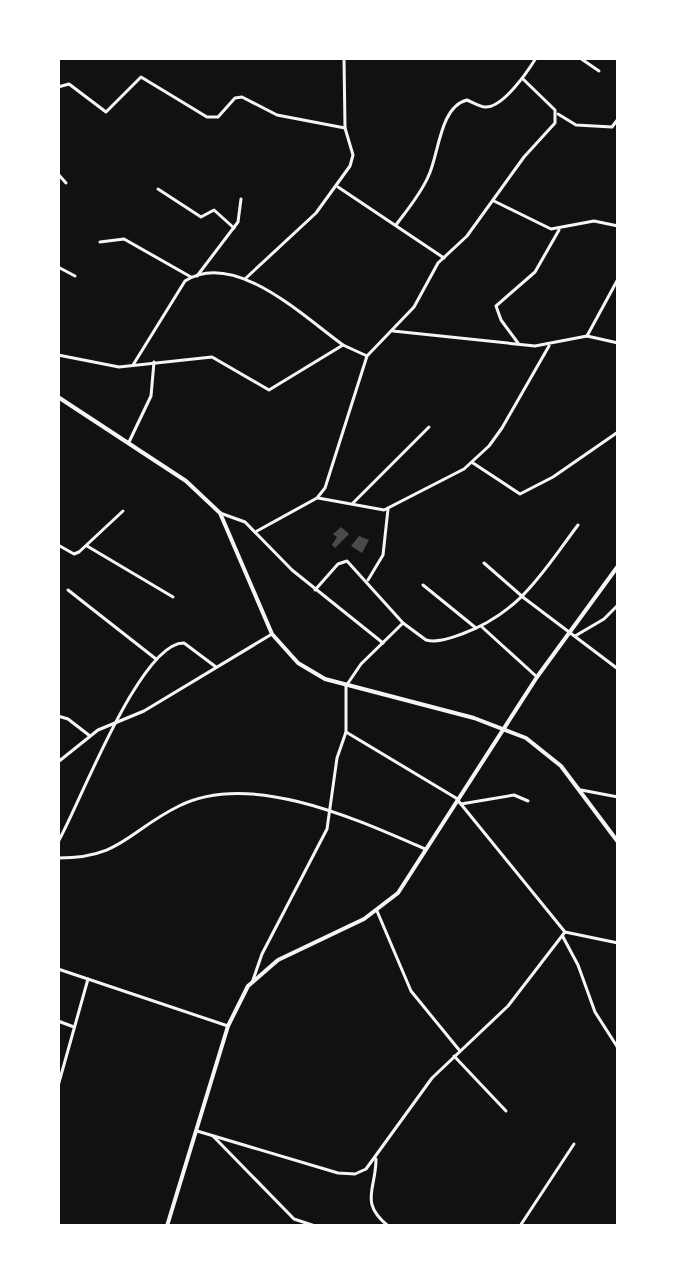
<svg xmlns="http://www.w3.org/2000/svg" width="676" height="1284" viewBox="0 0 676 1284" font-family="'DM Sans',sans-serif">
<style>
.building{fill:#4a4a4a}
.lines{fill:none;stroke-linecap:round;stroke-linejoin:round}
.minor{stroke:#f5f5f5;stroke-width:3}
.tertiary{stroke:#f5f5f5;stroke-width:4}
</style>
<rect width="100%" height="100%" fill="#111"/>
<!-- building -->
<g class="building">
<path d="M 341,527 L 349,534 L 335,548 L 332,545 L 337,537 L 333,534 Z"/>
<path d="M 359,536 L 369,540 L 362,553 L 351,546 Z"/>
</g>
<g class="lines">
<!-- minor -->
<g class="minor">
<path d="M 580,58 L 599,71"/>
<path d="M 58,87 L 69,84 L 106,112 L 141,77 L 207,117 L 218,117 L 235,98 L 242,97 L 277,115 L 345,128"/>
<path d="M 558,114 L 576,125 L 612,127 L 618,119"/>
<path d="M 58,174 L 66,183"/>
<path d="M 338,187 L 444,258"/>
<path d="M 158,189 L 201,217 L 214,210 L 234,228"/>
<path d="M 494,201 L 551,229 L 594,221 L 618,226"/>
<path d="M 396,225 C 407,210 420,195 428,177 C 439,156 439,107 467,100 C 472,102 480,107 485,107 C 503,108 528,71 536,58"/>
<path d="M 100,242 L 124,239 L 191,277"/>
<path d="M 58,267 L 75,276"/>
<path d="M 197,276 L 238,222 L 241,199"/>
<path d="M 246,278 L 316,213 L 350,166 L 353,155 L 345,128 L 344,58"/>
<path d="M 393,331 L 535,346 L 587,336 L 618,343"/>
<path d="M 587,336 L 618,279"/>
<path d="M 518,343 L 501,320 L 496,306 L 535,272 L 559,230"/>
<path d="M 58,355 L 119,367 L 212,357 L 269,390 L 343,345 L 367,356"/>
<path d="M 133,365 L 185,281 C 235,249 305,318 343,345"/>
<path d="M 129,442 L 151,396 L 154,362"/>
<path d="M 473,463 L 520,494 L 553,477 L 618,432"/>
<path d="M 318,498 L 384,510 L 464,469 L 489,446 L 502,428 L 549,346"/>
<path d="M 353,503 L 429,427"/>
<path d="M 220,513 L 245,522 L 292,570 L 383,643"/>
<path d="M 257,531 L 317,498 L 325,488 L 367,356 L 414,307 L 438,263 L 467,236 L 524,157 L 555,123 L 555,110 L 523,79"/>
<path d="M 58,545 L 74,554 L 79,552 L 123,511"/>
<path d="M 87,546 L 173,597"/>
<path d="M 484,563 L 524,598 L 618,669"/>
<path d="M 368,580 L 383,555 L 388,509"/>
<path d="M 423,585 L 476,628"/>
<path d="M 68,590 L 156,659"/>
<path d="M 315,590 L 338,564 L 347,561 L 403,623 L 426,640 C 438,643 450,638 462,634 C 521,612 542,573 578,525"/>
<path d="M 482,627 L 537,677"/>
<path d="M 575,636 L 604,619 L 618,605"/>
<path d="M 58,716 L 68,719 L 90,736"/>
<path d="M 346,732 L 456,798 L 565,932 L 618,943"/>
<path d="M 58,762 L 98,730 L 144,711 L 272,634"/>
<path d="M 581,790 L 618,797"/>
<path d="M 461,804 L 514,795 L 528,801"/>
<path d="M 58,842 C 79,806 140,642 184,643 L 216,667"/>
<path d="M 58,858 C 122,858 128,831 179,806 C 251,770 358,820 425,849"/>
<path d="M 377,911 L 411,991 L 460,1051"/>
<path d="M 563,937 L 578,965 L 595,1012 L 618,1048"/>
<path d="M 58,969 L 228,1026"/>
<path d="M 253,980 L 262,954 L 327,829 L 337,758 L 346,732 L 346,686 L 361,664 L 403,623"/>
<path d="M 58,1021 L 74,1027"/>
<path d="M 454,1056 L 506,1111"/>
<path d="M 58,1086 L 88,979"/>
<path d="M 197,1131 L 338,1173 L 355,1174 L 366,1169 L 432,1078 L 508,1006 L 565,932"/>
<path d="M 213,1136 L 294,1219 L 315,1226"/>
<path d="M 376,1159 C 376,1190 359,1202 388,1226"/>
<path d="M 520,1226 L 574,1144"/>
</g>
<!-- tertiary -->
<g class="tertiary">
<path d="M 58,397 L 186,481 L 220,513 L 272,634 L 298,663 L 325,679 L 474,718 L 526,738 L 561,766 L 618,842"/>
<path d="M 167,1226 L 228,1026 L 248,986 L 278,960 L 364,919 L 398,893 L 537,677 L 618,566"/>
</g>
</g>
<!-- border -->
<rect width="676" height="1284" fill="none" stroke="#ffffff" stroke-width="120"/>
</svg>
